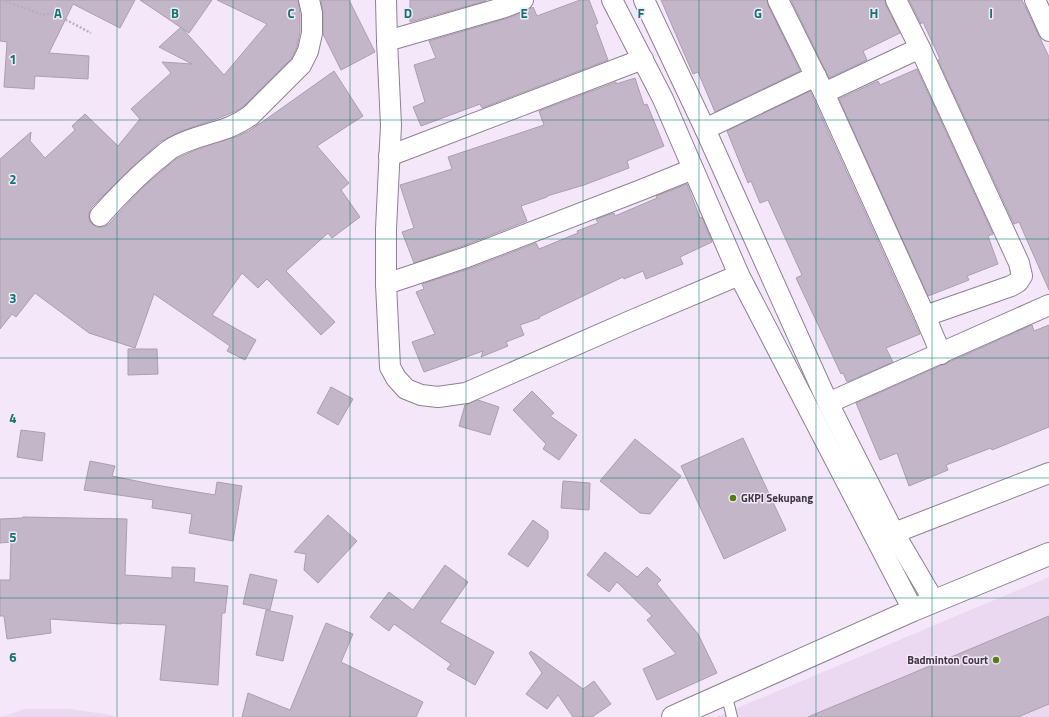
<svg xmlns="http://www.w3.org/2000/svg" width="1049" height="717" viewBox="0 0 1049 717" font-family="'Titillium Web',sans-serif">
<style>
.built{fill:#ebd9f1}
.building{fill:#c3b6c8;stroke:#ab9eaf}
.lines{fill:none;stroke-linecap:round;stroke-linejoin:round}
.lane-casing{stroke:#8d8091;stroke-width:12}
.street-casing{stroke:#8d8091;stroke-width:22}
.secondary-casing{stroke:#8d8091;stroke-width:24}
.path{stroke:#b9aebd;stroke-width:2.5;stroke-dasharray:2 2;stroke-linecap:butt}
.lane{stroke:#fff;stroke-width:10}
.street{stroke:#fff;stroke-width:20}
.secondary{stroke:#fff;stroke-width:22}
.grid{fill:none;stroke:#0f766e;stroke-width:1;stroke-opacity:0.55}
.poi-dot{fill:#52800d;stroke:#f5e7fa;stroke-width:1.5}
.labels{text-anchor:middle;stroke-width:3;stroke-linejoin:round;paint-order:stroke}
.poi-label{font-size:11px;font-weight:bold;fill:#3c373e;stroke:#f5e7fa;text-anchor:start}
.grid-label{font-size:13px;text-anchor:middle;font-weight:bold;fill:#0f766e;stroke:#f5e7fa;stroke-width:3;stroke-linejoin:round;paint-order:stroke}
</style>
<rect width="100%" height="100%" fill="#f5e7fa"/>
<!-- built -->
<g class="built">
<path d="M 1049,577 L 1049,717 L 716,717 Z"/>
<path d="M 25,709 L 70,709 L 112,715 L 115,717 L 0,717 Z"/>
</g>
<!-- building -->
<g class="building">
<path d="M 0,0 L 135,0 L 120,28 L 73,4 L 49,53 L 89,56 L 88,79 L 35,76 L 34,89 L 4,87 L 7,42 L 0,41 Z"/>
<path d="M 140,0 L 212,0 L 189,33 Z"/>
<path d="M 217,0 L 298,0 L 300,14 L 300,32 L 297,47 L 292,58 L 244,106 L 236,111 L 219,118 L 179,132 L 160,142 L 127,172 L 91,208 L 89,213 L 89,220 L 92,224 L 97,227 L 104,227 L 109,224 L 142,188 L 176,159 L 197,149 L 238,136 L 249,131 L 260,123 L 258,125 L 334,71 L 363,116 L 317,146 L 349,183 L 341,190 L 360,217 L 332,238 L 328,233 L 286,271 L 335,322 L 321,335 L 267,279 L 258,288 L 242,273 L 212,315 L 256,340 L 245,360 L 227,351 L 230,346 L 154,294 L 135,348 L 89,333 L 35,293 L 16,317 L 12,314 L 0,329 L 0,159 L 31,132 L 30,141 L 45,158 L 75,130 L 72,126 L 85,114 L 118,146 L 140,119 L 131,109 L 171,73 L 162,62 L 192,64 L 159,47 L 181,27 L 224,75 L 267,24 Z"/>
<path d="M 321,0 L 349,0 L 375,52 L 341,70 L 323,34 L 323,13 Z"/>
<path d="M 410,0 L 486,0 L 486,1 L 410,22 Z"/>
<path d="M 580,0 L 589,0 L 598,23 L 595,25 L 608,60 L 482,108 L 480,104 L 421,126 L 413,107 L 425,102 L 414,65 L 436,58 L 429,41 L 505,19 L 527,11 L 533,7 L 537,16 Z"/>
<path d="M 661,0 L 767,0 L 768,5 L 800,71 L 715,112 L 698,72 L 693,74 Z"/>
<path d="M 791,0 L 885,0 L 886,5 L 900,33 L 863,51 L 867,60 L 829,78 Z"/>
<path d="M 909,0 L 1022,0 L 1049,57 L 1049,290 L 1019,222 L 1014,224 L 938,60 L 940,59 L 923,22 L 921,24 Z"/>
<path d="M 917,69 L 993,234 L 988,236 L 998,264 L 967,276 L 969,280 L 928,296 L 839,99 L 878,81 L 880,85 Z"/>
<path d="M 635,78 L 644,105 L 647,104 L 664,146 L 627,161 L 629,168 L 584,185 L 547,196 L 547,197 L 521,206 L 527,221 L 463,246 L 414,263 L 402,232 L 414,228 L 400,185 L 452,169 L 448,157 L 544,125 L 539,111 L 616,82 L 616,84 Z"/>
<path d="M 810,91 L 920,334 L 886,348 L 893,362 L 847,382 L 843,373 L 841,374 L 829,348 L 796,278 L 802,275 L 768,200 L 760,203 L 751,181 L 748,183 L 727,131 Z"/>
<path d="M 687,184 L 700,218 L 702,217 L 712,242 L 680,257 L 683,264 L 646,279 L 643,271 L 624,279 L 623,277 L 539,317 L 540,318 L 520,325 L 524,335 L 506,342 L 508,346 L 481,357 L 483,351 L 424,372 L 412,342 L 435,334 L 416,292 L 424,289 L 422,284 L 471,268 L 536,243 L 539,249 L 578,233 L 577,231 L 598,223 L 596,219 L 614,213 L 615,216 L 657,198 L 656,196 Z"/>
<path d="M 1032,325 L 1034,331 L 1049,325 L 1049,427 L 992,450 L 991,448 L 946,465 L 948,470 L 909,486 L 897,453 L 880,460 L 856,403 L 942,365 L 946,364 L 949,362 Z"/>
<path d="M 128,349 L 157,349 L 158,374 L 128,375 Z"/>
<path d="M 331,387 L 353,399 L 338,425 L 317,413 Z"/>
<path d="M 532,391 L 554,413 L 550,416 L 577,435 L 559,460 L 543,449 L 546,444 L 513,410 Z"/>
<path d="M 478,400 L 499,407 L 490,435 L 459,426 L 465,405 Z"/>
<path d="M 21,430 L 45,433 L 42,461 L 17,457 Z"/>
<path d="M 743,438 L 786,530 L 724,559 L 681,466 Z"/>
<path d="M 635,439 L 681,476 L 650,514 L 640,513 L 600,481 Z"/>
<path d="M 90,461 L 115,466 L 112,476 L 156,485 L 215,495 L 217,482 L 242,486 L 233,541 L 189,533 L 192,514 L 152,508 L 153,500 L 84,490 Z"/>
<path d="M 563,481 L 590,483 L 589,510 L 561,508 Z"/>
<path d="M 328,515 L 357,541 L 318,583 L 304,570 L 306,554 L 294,552 Z"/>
<path d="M 23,517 L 127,519 L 125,575 L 172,578 L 172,567 L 195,568 L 194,582 L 228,586 L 225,613 L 222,613 L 218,685 L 160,680 L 166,625 L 121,623 L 121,624 L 50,619 L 51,633 L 7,639 L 4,616 L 0,616 L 0,580 L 10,580 L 11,542 L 0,543 L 0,519 L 22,518 Z"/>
<path d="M 533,520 L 548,531 L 548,538 L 528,567 L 508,554 Z"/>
<path d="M 605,552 L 637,577 L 647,567 L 661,580 L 657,584 L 698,634 L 717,673 L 657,700 L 643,669 L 676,654 L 647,620 L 652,616 L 617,582 L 609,592 L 587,575 Z"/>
<path d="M 445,565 L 468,582 L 440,622 L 494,652 L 475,685 L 447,669 L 451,664 L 394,624 L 389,631 L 370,617 L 389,592 L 413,610 Z"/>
<path d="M 250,574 L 277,580 L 270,610 L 243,604 Z"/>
<path d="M 266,610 L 293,616 L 283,661 L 256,655 Z"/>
<path d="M 1049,616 L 1049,704 L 1018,717 L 808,717 Z"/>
<path d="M 326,623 L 353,634 L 341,662 L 423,702 L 416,717 L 242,717 L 248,693 L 290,710 Z"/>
<path d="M 531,651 L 583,689 L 594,681 L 611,704 L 592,717 L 573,717 L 558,695 L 547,709 L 526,694 L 542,673 L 529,653 Z"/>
</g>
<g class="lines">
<defs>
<path id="lane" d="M 726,693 L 732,717"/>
<g id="street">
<path d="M 386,0 L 387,41 L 391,125 L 386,229 L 386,284 L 390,367 L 396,378 L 406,389 L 421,395 L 438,397 L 466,393 L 628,322 L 739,275"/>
<path d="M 612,0 L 663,99 L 739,275 L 913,610"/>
<path d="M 644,0 L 705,129 L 828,403 L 894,533 L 934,601"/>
<path d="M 778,0 L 824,93 L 925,316 L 941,354"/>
<path d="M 896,0 L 920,48 L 1019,263 L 1022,276 L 1018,282 L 1011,286 L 925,316"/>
<path d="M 1035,0 L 1049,31"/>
<path d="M 387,41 L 502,8 L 523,0"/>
<path d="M 824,93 L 920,48"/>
<path d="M 705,129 L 816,76"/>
<path d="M 389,156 L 643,59"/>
<path d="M 100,216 C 118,196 136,177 157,160 C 162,156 168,150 174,147 C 199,133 228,133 251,115 L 301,65 L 308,51 L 312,33 L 312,13 L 309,0"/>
<path d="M 386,284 L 467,257 L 641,190 L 693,169"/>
<path d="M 828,403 L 1049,305"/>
<path d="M 894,533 L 1049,473"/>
</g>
<path id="secondary" d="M 673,717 L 913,610 L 1049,554"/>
</defs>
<!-- lane casing -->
<use href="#lane" class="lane-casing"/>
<!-- street casing -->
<use href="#street" class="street-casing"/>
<!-- secondary casing -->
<use href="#secondary" class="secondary-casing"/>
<!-- path -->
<path class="path" d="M 2,0 L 43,15 L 53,13 L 91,33"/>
<!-- lane -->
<use href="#lane" class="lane"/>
<!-- street -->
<use href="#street" class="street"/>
<!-- secondary -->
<use href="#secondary" class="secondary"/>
</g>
<!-- grid -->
<path class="grid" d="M 117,0 L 117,717M 233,0 L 233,717M 350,0 L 350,717M 466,0 L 466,717M 583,0 L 583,717M 699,0 L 699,717M 816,0 L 816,717M 932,0 L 932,717M 0,120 L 1049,120M 0,239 L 1049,239M 0,358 L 1049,358M 0,478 L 1049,478M 0,598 L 1049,598"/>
<!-- markers -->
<g class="poi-dot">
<circle cx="733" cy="498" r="4"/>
<circle cx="996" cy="660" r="4"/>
</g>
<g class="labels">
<!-- poi labels -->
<g class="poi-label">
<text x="741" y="502">GKPI Sekupang</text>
<text x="988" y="664" text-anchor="end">Badminton Court</text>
</g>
</g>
<g class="grid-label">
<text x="58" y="18">A</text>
<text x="175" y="18">B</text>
<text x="291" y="18">C</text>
<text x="408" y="18">D</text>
<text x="524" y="18">E</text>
<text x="641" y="18">F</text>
<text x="758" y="18">G</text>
<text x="874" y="18">H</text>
<text x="991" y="18">I</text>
<text x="13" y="64">1</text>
<text x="13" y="184">2</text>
<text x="13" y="303">3</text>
<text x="13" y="423">4</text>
<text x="13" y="542">5</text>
<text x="13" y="662">6</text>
</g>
</svg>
